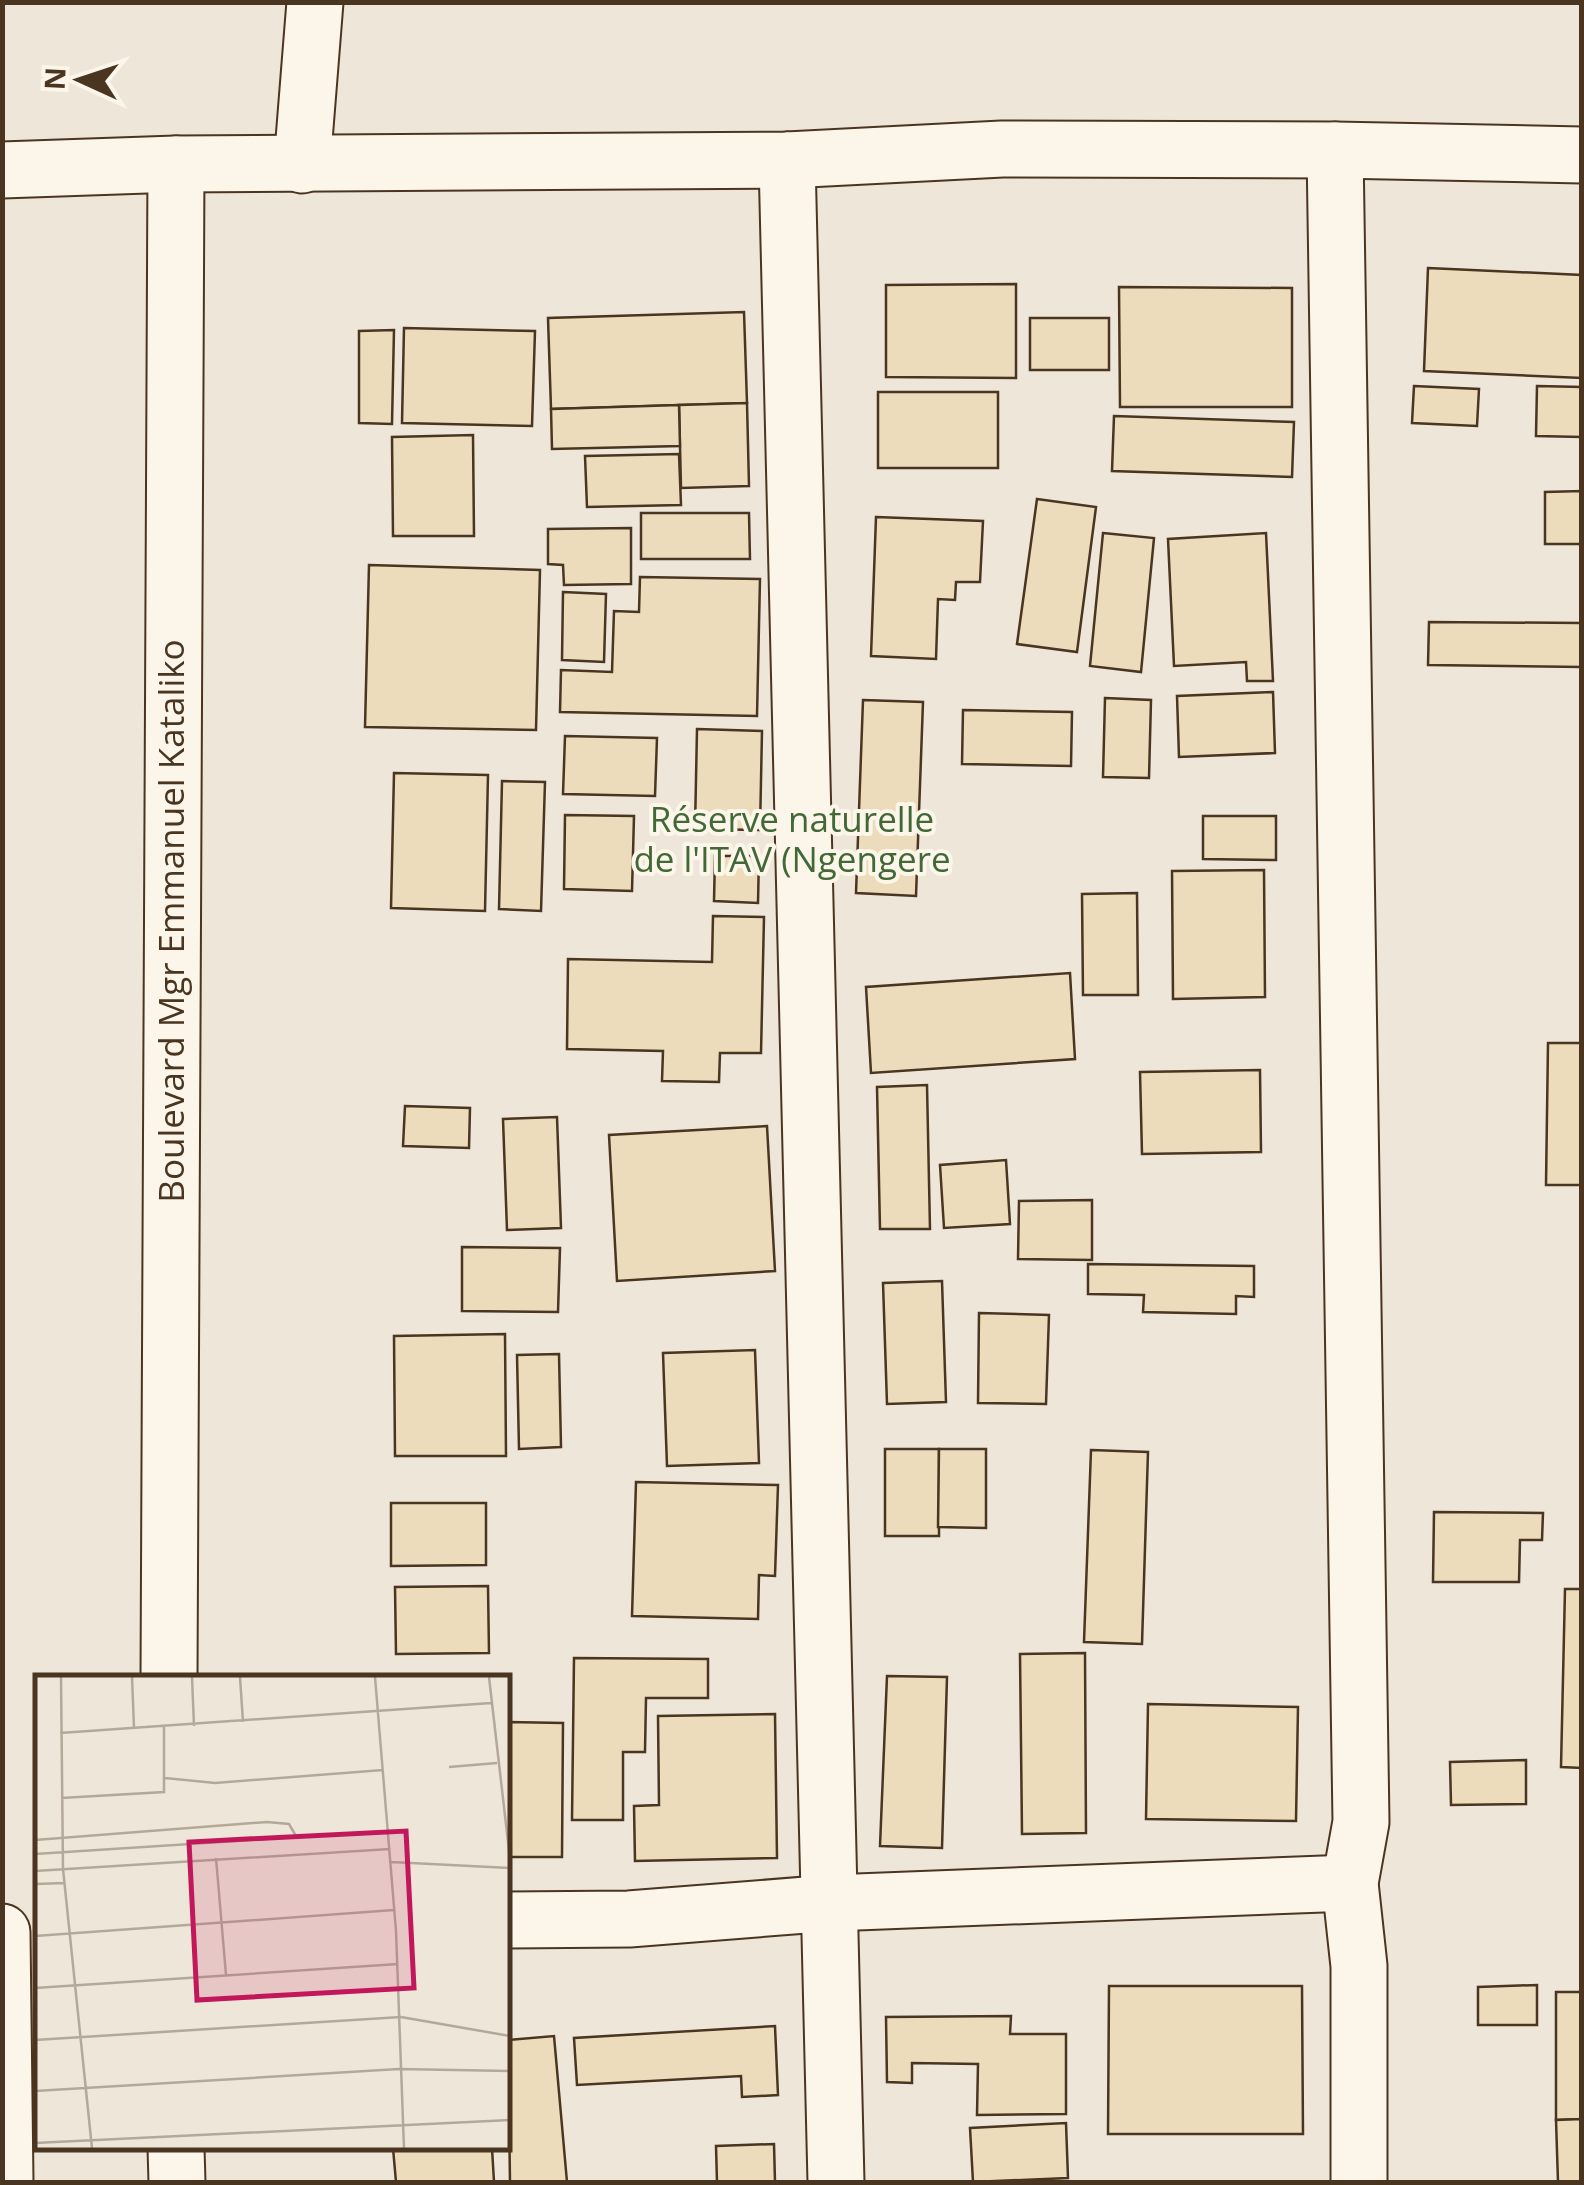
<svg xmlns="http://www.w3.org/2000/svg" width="1584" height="2185" viewBox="0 0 1584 2185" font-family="'Open Sans',sans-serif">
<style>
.green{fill:#ede6d9;stroke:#887966;stroke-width:2.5;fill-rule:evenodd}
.building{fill:#ecdcbc;stroke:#4a3520;stroke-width:2.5}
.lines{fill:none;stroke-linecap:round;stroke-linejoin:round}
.minor-casing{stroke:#4a3520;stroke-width:59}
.tertiary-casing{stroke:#4a3520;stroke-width:59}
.trunk-casing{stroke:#4a3520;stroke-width:59}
.minor{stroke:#fbf6e9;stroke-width:55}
.tertiary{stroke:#fbf6e9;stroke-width:55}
.trunk{stroke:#fbf6e9;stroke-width:55}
.labels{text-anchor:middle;stroke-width:8;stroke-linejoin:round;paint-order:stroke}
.park-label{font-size:35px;fill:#436837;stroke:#fbf6e9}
.street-label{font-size:35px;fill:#4a3520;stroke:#fbf6e9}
.inset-road{fill:none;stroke:#b4a999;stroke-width:2.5}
.view{fill:#c2185b;fill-opacity:0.15;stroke:#c2185b;stroke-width:5}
.inset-edge{fill:none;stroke:#4a3520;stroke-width:5}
</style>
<rect width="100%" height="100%" fill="#fbf6e9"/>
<!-- green -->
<path class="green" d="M 3,3 L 1581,3 L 1581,2182 L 3,2182 ZM 38,1678 L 508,1678 L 508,2148 L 38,2148 Z"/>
<!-- building -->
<g class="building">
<path d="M 1428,268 L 1582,275 L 1582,378 L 1424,371 Z"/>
<path d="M 1016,284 L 1016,378 L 886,377 L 886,285 Z"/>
<path d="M 1119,287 L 1292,288 L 1292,407 L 1120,407 Z"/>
<path d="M 744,312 L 747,403 L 551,409 L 548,318 Z"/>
<rect x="1030" y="318" width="79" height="52"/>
<path d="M 404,328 L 535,331 L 532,426 L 402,423 Z"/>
<path d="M 394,330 L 392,424 L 359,423 L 359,331 Z"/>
<path d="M 1414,386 L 1479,389 L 1477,426 L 1412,423 Z"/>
<path d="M 1537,386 L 1582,387 L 1582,437 L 1536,436 Z"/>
<rect x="878" y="392" width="120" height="76"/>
<path d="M 747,403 L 749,486 L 681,488 L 679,405 Z"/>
<path d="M 679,405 L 680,446 L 552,449 L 551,409 Z"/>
<path d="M 1114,416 L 1294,422 L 1292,477 L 1112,471 Z"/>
<path d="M 473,435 L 474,536 L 393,536 L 392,437 Z"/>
<path d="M 679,454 L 681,505 L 587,507 L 585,456 Z"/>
<path d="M 1582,491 L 1582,544 L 1545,544 L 1545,492 Z"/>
<path d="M 1037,499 L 1096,507 L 1077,652 L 1017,644 Z"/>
<path d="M 641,513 L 749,513 L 750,559 L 641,559 Z"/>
<path d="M 876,517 L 983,521 L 980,582 L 956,582 L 955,600 L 938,599 L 936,659 L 871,656 Z"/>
<path d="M 631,528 L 631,584 L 564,585 L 563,565 L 548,564 L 548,529 Z"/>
<path d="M 1103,533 L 1154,538 L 1141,672 L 1090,666 Z"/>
<path d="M 1266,533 L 1273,681 L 1247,681 L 1246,662 L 1174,666 L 1168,539 Z"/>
<path d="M 369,565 L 540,570 L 536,730 L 365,727 Z"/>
<path d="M 640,577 L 760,579 L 757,716 L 560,712 L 561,670 L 612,672 L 614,611 L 639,612 Z"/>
<path d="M 563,592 L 606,594 L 604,662 L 562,660 Z"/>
<path d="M 1429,622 L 1582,623 L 1582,667 L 1428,665 Z"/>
<path d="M 1273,692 L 1275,753 L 1179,757 L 1177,696 Z"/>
<path d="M 1105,698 L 1151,700 L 1149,778 L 1103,777 Z"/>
<path d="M 863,700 L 923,702 L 916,896 L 856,893 Z"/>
<path d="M 963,710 L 1072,712 L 1071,766 L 962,764 Z"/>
<path d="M 697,729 L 762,731 L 760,830 L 695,829 Z"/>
<path d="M 565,736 L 657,738 L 655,796 L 563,794 Z"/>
<path d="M 394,773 L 488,775 L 485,911 L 391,908 Z"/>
<path d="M 502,781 L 545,782 L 541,911 L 499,909 Z"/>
<path d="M 565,815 L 634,816 L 632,891 L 564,889 Z"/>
<path d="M 1203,816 L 1276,816 L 1276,860 L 1203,859 Z"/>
<path d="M 715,856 L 759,856 L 758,903 L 714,901 Z"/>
<path d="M 1264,870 L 1265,997 L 1173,999 L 1172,871 Z"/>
<path d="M 1137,893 L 1138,995 L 1083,995 L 1082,894 Z"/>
<path d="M 713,916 L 764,917 L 761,1053 L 720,1053 L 719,1082 L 662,1081 L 663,1051 L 567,1049 L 568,959 L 712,962 Z"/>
<path d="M 1070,973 L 1075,1059 L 871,1073 L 866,987 Z"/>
<path d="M 1548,1043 L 1582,1043 L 1582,1185 L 1546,1185 Z"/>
<path d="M 1260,1070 L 1261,1152 L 1142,1154 L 1140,1072 Z"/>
<path d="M 927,1085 L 930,1229 L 880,1229 L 877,1087 Z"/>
<path d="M 405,1106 L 470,1108 L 469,1148 L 403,1146 Z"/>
<path d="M 557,1117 L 561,1228 L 507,1230 L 503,1119 Z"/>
<path d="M 767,1126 L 775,1271 L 617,1281 L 609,1135 Z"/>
<path d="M 1006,1160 L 1010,1224 L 944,1228 L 940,1165 Z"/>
<path d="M 1092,1200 L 1092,1260 L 1018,1259 L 1019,1201 Z"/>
<path d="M 462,1247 L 560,1248 L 558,1312 L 462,1311 Z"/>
<path d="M 1088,1264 L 1254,1266 L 1254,1297 L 1236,1296 L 1236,1314 L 1143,1312 L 1144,1295 L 1088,1294 Z"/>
<path d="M 942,1281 L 946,1402 L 887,1404 L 883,1283 Z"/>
<path d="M 979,1313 L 1049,1315 L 1046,1404 L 978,1403 Z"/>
<path d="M 505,1334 L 506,1456 L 395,1456 L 394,1336 Z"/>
<path d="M 755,1350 L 759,1463 L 667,1466 L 663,1353 Z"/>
<path d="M 559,1354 L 561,1447 L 519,1449 L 517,1355 Z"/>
<rect x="885" y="1449" width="54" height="87"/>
<path d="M 939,1449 L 986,1449 L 986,1528 L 938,1527 Z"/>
<path d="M 1091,1450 L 1148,1452 L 1142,1644 L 1084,1642 Z"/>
<path d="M 636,1482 L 778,1485 L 775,1576 L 759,1575 L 758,1619 L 632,1616 Z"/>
<path d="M 391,1503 L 486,1503 L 486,1565 L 391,1566 Z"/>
<path d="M 1434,1512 L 1543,1513 L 1542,1540 L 1520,1540 L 1519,1582 L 1433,1582 Z"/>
<path d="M 488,1586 L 489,1653 L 396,1654 L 395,1587 Z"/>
<path d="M 1565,1589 L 1582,1589 L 1582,1768 L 1561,1767 Z"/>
<path d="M 1085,1653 L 1086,1833 L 1022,1834 L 1020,1654 Z"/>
<path d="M 574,1658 L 708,1659 L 708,1698 L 646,1698 L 645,1752 L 623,1752 L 623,1820 L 572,1820 Z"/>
<path d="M 887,1676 L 947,1677 L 942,1848 L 880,1846 Z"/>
<path d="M 1148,1704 L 1298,1707 L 1296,1821 L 1146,1819 Z"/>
<path d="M 775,1714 L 777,1858 L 635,1861 L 634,1806 L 659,1805 L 658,1716 Z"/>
<path d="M 508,1722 L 563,1723 L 562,1857 L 508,1857 Z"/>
<path d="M 1526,1760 L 1526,1804 L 1451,1805 L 1450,1762 Z"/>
<path d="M 1537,1985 L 1537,2025 L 1478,2025 L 1478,1987 Z"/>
<path d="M 1109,1986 L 1302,1986 L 1303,2134 L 1108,2134 Z"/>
<path d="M 1556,1992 L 1582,1992 L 1582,2119 L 1556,2120 Z"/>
<path d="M 1011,2016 L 1010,2034 L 1066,2034 L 1066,2114 L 977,2115 L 978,2064 L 912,2063 L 912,2083 L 887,2082 L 886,2017 Z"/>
<path d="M 775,2026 L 778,2095 L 742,2097 L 741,2076 L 577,2085 L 574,2038 Z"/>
<path d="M 554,2036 L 567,2182 L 510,2182 L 508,2040 Z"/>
<path d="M 1582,2119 L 1582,2182 L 1558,2182 L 1556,2120 Z"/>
<path d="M 1066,2123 L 1068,2178 L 973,2182 L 970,2128 Z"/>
<path d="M 774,2144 L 775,2182 L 717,2182 L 716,2146 Z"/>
<path d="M 393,2148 L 492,2148 L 494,2182 L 396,2182 Z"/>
</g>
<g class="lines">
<defs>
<g id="minor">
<path d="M 1335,150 L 1361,1822 L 1350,1883 L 1359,1966 L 1359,2182"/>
<path d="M 787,160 L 836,2182"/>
<path d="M 302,165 L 315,2"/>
<path d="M 508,1920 L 629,1919 L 831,1903 L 1350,1883"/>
</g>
<g id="tertiary">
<path d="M 169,1678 L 176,164"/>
<path d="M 2,1932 L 5,2182"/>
<path d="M 176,2148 L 177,2182"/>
</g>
<path id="trunk" d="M 2,170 L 176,164 L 787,160 L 1002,149 L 1335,150 L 1582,155"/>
</defs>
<!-- minor casing -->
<use href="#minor" class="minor-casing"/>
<!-- tertiary casing -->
<use href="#tertiary" class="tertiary-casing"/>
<!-- trunk casing -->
<use href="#trunk" class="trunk-casing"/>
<!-- minor -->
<use href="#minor" class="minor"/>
<!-- tertiary -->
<use href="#tertiary" class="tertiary"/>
<!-- trunk -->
<use href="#trunk" class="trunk"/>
</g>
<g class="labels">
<!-- park labels -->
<g class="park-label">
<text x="792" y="832">Réserve naturelle<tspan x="792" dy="40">de l'ITAV (Ngengere</tspan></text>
</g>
<!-- street labels -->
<g class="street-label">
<text transform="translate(172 921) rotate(-90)" y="12">Boulevard Mgr Emmanuel Kataliko</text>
</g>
</g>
<!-- overview -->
<g transform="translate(35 1675)">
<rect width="475" height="475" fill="#fbf6e9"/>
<path d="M 0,2 L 475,2 L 475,473 L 0,473 Z" fill="#ede6d9"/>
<path class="inset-road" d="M 26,2 L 28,194 L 57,473M 97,2 L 99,53M 157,2 L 159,51M 205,2 L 208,47M 340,2 L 361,256 L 369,473M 454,2 L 475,184M 25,58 L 456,28M 414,92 L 462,88M 130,103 L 180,108 L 348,95M 26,123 L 129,117 L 129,52M 0,165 L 232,147 L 254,149 L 261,161M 0,179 L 354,156M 181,183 L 191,300M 356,187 L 475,193M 0,196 L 355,174M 0,209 L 30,208M 0,261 L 359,235M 0,313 L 363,289M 366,342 L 475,361M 0,365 L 366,342M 0,416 L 364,394 L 475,396M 0,468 L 475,445"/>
<path class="view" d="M 371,156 L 379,313 L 162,325 L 154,167 Z"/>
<rect width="475" height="475" class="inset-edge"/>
</g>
<!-- border -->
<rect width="1584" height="2185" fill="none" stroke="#4a3520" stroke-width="10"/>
<!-- north arrow -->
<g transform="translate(80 80) rotate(273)" stroke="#fbf6e9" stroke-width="8" paint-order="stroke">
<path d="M0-8L18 38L0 25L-18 38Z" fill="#4a3520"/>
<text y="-15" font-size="28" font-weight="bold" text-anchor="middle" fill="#4a3520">N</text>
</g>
</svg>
